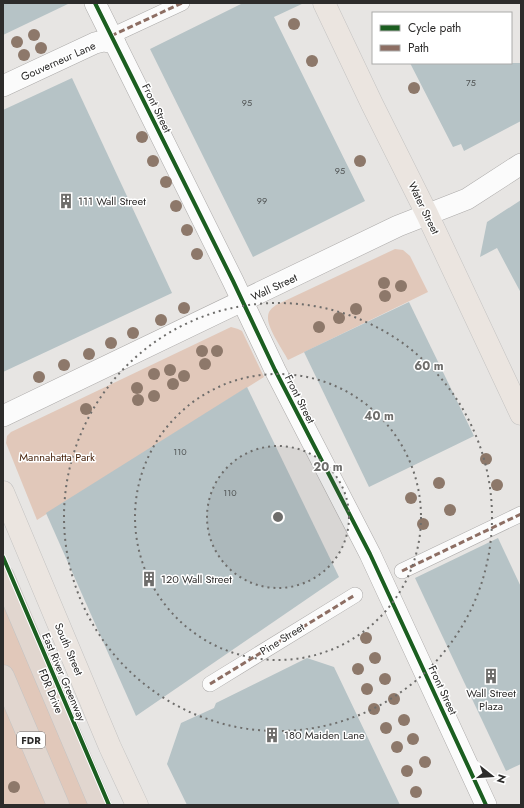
<svg xmlns="http://www.w3.org/2000/svg" width="524" height="808" viewBox="0 0 524 808" font-family="Jost,sans-serif">
<style>
.green{fill:#e1c8ba}
.building{fill:#b6c3c6}
.lines{fill:none;stroke-linecap:round;stroke-linejoin:round}
.pedestrian-casing{stroke:#acaaa9;stroke-width:16}
.minor-casing{stroke:#acaaa9;stroke-width:22}
.primary-casing{stroke:#c4c3c2;stroke-width:23}
.motorway-casing{stroke:#c4c3c2;stroke-width:23}
.pedestrian{stroke:#fbfbfb;stroke-width:15}
.minor{stroke:#fbfbfb;stroke-width:21}
.primary{stroke:#ebe5e0;stroke-width:22}
.motorway{stroke:#e1d6cf;stroke-width:22}
.quiet{stroke:#8d6e63;stroke-width:3;stroke-dasharray:6 3;stroke-linecap:butt}
.cycleway-casing{stroke:#fff;stroke-width:6}
.cycleway{stroke:#1b5e20;stroke-width:4}
.tree{fill:#8d786a}
.ring{fill:none;stroke:#6e6d6b;stroke-width:2;stroke-dasharray:2 4}
.labels{text-anchor:middle;stroke-width:3;stroke-linejoin:round;paint-order:stroke}
.number-label{font-size:9px;fill:#4f5252}
.shield{fill:#fff;stroke:#6c6b6b;stroke-width:1}
.shield-label{font-size:10px;font-weight:bold;fill:#2d2c2b}
.street-label{font-size:11px;fill:#2d2c2b;stroke:#fff}
.poi-label{font-size:11px;fill:#2d2c2b;stroke:#fff;text-anchor:start}
.park-label{font-size:11px;fill:#441f07;stroke:#fff}
.centre{fill:#6e6d6b;stroke:#fff;stroke-width:2}
.ring-label{font-size:12px;text-anchor:middle;font-weight:bold;fill:#6e6d6b;stroke:#fff;stroke-width:3;stroke-linejoin:round;paint-order:stroke}
</style>
<rect width="100%" height="100%" fill="#e7e5e3"/>
<!-- green -->
<g class="green">
<path d="M 395,249 L 403,250 L 410,256 L 428,292 L 288,360 C 283,350 267,328 268,317 C 268,311 272,308 276,305 Z"/>
<path d="M 231,327 L 238,329 L 242,331 L 264,377 L 37,520 L 6,443 L 7,436 L 11,432 Z"/>
<path d="M 3,565 L 106,805 L 3,805 Z"/>
</g>
<!-- building -->
<g class="building">
<path d="M 3,3 L 70,3 L 3,35 Z"/>
<path d="M 243,3 L 304,3 L 274,17 L 365,201 L 253,257 L 150,49 Z"/>
<path d="M 410,63 L 521,63 L 521,121 L 464,151 L 461,144 L 453,147 Z"/>
<path d="M 72,78 L 172,293 L 3,372 L 3,110 Z"/>
<path d="M 521,200 L 521,293 L 497,248 L 480,257 L 487,222 Z"/>
<path d="M 409,302 L 474,436 L 369,487 L 304,352 Z"/>
<path d="M 247,387 L 339,577 L 136,716 L 46,513 Z"/>
<path d="M 498,538 L 521,587 L 521,764 L 506,771 L 415,578 Z"/>
<path d="M 307,658 L 334,667 L 400,805 L 187,805 L 167,764 L 181,723 L 214,708 L 216,703 Z"/>
</g>
<g class="lines">
<defs>
<g id="pedestrian">
<path d="M 111,36 L 182,3"/>
<path d="M 402,571 L 521,514"/>
<path d="M 210,684 L 355,595"/>
</g>
<g id="minor">
<path d="M 95,3 L 233,281 L 275,370 L 370,554 L 486,805"/>
<path d="M 3,86 L 95,43 L 103,41 L 115,43"/>
<path d="M 3,416 L 398,226 L 467,199 L 521,164"/>
</g>
<g id="primary">
<path d="M 324,3 L 372,104 L 427,214 L 521,414"/>
<path d="M 3,492 L 110,747 L 137,805"/>
</g>
<g id="motorway">
<path d="M 3,576 L 100,805"/>
<path d="M 3,676 L 58,805"/>
</g>
</defs>
<!-- pedestrian casing -->
<use href="#pedestrian" class="pedestrian-casing"/>
<!-- minor casing -->
<use href="#minor" class="minor-casing"/>
<!-- primary casing -->
<use href="#primary" class="primary-casing"/>
<!-- motorway casing -->
<use href="#motorway" class="motorway-casing"/>
<!-- pedestrian -->
<use href="#pedestrian" class="pedestrian"/>
<!-- minor -->
<use href="#minor" class="minor"/>
<!-- primary -->
<use href="#primary" class="primary"/>
<!-- motorway -->
<use href="#motorway" class="motorway"/>
<!-- quiet -->
<g class="quiet">
<path d="M 111,36 L 182,3"/>
<path d="M 402,571 L 521,514"/>
<path d="M 210,684 L 355,595"/>
</g>
<defs>
<g id="cycleway">
<path d="M 95,3 L 233,281 L 275,370 L 370,554 L 486,805"/>
<path d="M 3,557 L 109,805"/>
</g>
</defs>
<!-- cycleway casing -->
<use href="#cycleway" class="cycleway-casing"/>
<!-- cycleway -->
<use href="#cycleway" class="cycleway"/>
</g>
<!-- trees -->
<g class="tree">
<circle cx="294" cy="24" r="6"/>
<circle cx="34" cy="35" r="6"/>
<circle cx="17" cy="42" r="6"/>
<circle cx="41" cy="48" r="6"/>
<circle cx="24" cy="55" r="6"/>
<circle cx="312" cy="61" r="6"/>
<circle cx="414" cy="88" r="6"/>
<circle cx="142" cy="137" r="6"/>
<circle cx="153" cy="161" r="6"/>
<circle cx="360" cy="161" r="6"/>
<circle cx="166" cy="182" r="6"/>
<circle cx="176" cy="206" r="6"/>
<circle cx="187" cy="230" r="6"/>
<circle cx="197" cy="254" r="6"/>
<circle cx="384" cy="283" r="6"/>
<circle cx="401" cy="286" r="6"/>
<circle cx="385" cy="296" r="6"/>
<circle cx="184" cy="308" r="6"/>
<circle cx="356" cy="309" r="6"/>
<circle cx="339" cy="318" r="6"/>
<circle cx="161" cy="320" r="6"/>
<circle cx="319" cy="327" r="6"/>
<circle cx="133" cy="333" r="6"/>
<circle cx="111" cy="343" r="6"/>
<circle cx="202" cy="351" r="6"/>
<circle cx="217" cy="351" r="6"/>
<circle cx="89" cy="354" r="6"/>
<circle cx="205" cy="364" r="6"/>
<circle cx="64" cy="365" r="6"/>
<circle cx="170" cy="370" r="6"/>
<circle cx="154" cy="374" r="6"/>
<circle cx="184" cy="376" r="6"/>
<circle cx="39" cy="377" r="6"/>
<circle cx="173" cy="384" r="6"/>
<circle cx="137" cy="388" r="6"/>
<circle cx="154" cy="396" r="6"/>
<circle cx="138" cy="400" r="6"/>
<circle cx="86" cy="409" r="6"/>
<circle cx="486" cy="459" r="6"/>
<circle cx="439" cy="483" r="6"/>
<circle cx="497" cy="485" r="6"/>
<circle cx="411" cy="498" r="6"/>
<circle cx="450" cy="510" r="6"/>
<circle cx="423" cy="524" r="6"/>
<circle cx="366" cy="638" r="6"/>
<circle cx="375" cy="658" r="6"/>
<circle cx="358" cy="669" r="6"/>
<circle cx="385" cy="679" r="6"/>
<circle cx="367" cy="689" r="6"/>
<circle cx="394" cy="699" r="6"/>
<circle cx="374" cy="709" r="6"/>
<circle cx="404" cy="720" r="6"/>
<circle cx="386" cy="728" r="6"/>
<circle cx="413" cy="739" r="6"/>
<circle cx="397" cy="747" r="6"/>
<circle cx="425" cy="762" r="6"/>
<circle cx="407" cy="771" r="6"/>
<circle cx="14" cy="787" r="6"/>
<circle cx="416" cy="792" r="6"/>
</g>
<!-- distance rings -->
<circle cx="278" cy="517" r="71" fill="#6e6d6b" fill-opacity=".12"/>
<g class="ring">
<circle cx="278" cy="517" r="71"/>
<circle cx="278" cy="517" r="143"/>
<circle cx="278" cy="517" r="214"/>
</g>
<!-- icons -->
<defs>
<symbol id="building-bare" viewBox="-9 -9 18 18"><path d="M-4-6H4V6H1V3H-1V6H-4ZM-2.5-4.3h1.7v1.8h-1.7ZM.8-4.3h1.7v1.8H.8ZM-2.5-1h1.7V.8h-1.7ZM.8-1h1.7V.8H.8Z" fill="#6e6d6b" stroke="#fff" stroke-width="2.5" paint-order="stroke"/></symbol>
</defs>
<g fill-rule="evenodd">
<use href="#building-bare" x="55" y="190" width="22" height="22"/>
<use href="#building-bare" x="138" y="568" width="22" height="22"/>
<use href="#building-bare" x="480" y="665" width="22" height="22"/>
<use href="#building-bare" x="261" y="724" width="22" height="22"/>
</g>
<g class="labels">
<!-- number labels -->
<g class="number-label">
<text x="471" y="86">75</text>
<text x="247" y="106">95</text>
<text x="340" y="174">95</text>
<text x="262" y="204">99</text>
<text x="180" y="455">110</text>
<text x="230" y="496">110</text>
</g>
<!-- shield labels -->
<rect class="shield" x="17" y="732" width="28" height="16" rx="3"/>
<g class="shield-label">
<text x="31" y="744">FDR</text>
</g>
<!-- street labels -->
<g class="street-label">
<text transform="translate(58 61) rotate(-24)" y="4">Gouverneur Lane</text>
<text transform="translate(157 108) rotate(64)" y="4">Front Street</text>
<text transform="translate(424 208) rotate(64)" y="4">Water Street</text>
<text transform="translate(274 287) rotate(-25)" y="4">Wall Street</text>
<text transform="translate(300 399) rotate(63)" y="4">Front Street</text>
<text transform="translate(282 639) rotate(-32)" y="4">Pine Street</text>
<text transform="translate(69 649) rotate(67)" y="4">South Street</text>
<text transform="translate(64 677) rotate(67)" y="4">East River Greenway</text>
<text transform="translate(443 690) rotate(65)" y="4">Front Street</text>
<text transform="translate(51 691) rotate(67)" y="4">FDR Drive</text>
</g>
<!-- poi labels -->
<g class="poi-label">
<text x="78" y="205">111 Wall Street</text>
<text x="161" y="583">120 Wall Street</text>
<text x="491" y="697" text-anchor="middle">Wall Street<tspan x="491" dy="13">Plaza</tspan></text>
<text x="284" y="739">180 Maiden Lane</text>
</g>
<!-- park labels -->
<g class="park-label">
<text x="57" y="461">Mannahatta Park</text>
</g>
</g>
<circle cx="278" cy="517" r="6" class="centre"/>
<g class="ring-label">
<text x="429" y="370">60 m</text>
<text x="379" y="420">40 m</text>
<text x="328" y="471">20 m</text>
</g>
<!-- border -->
<rect width="524" height="808" fill="none" stroke="#2d2c2b" stroke-width="8"/>
<!-- legend -->
<rect x="372" y="12" width="140" height="52" fill="#ffffff" stroke="#ababaa"/>
<rect x="380" y="25" width="20" height="6" fill="#1b5e20" stroke="#ababaa"/>
<text x="408" y="32" font-size="12" fill="#2d2c2b">Cycle path</text>
<rect x="380" y="45" width="20" height="6" fill="#8d6e63" stroke="#ababaa"/>
<text x="408" y="52" font-size="12" fill="#2d2c2b">Path</text>
<!-- north arrow -->
<g transform="translate(492 776) rotate(107)" stroke="#ffffff" stroke-width="3" paint-order="stroke">
<path d="M0-3L7 15L0 10L-7 15Z" fill="#2d2c2b"/>
<text y="-6" font-size="11" font-weight="bold" text-anchor="middle" fill="#2d2c2b">N</text>
</g>
</svg>
